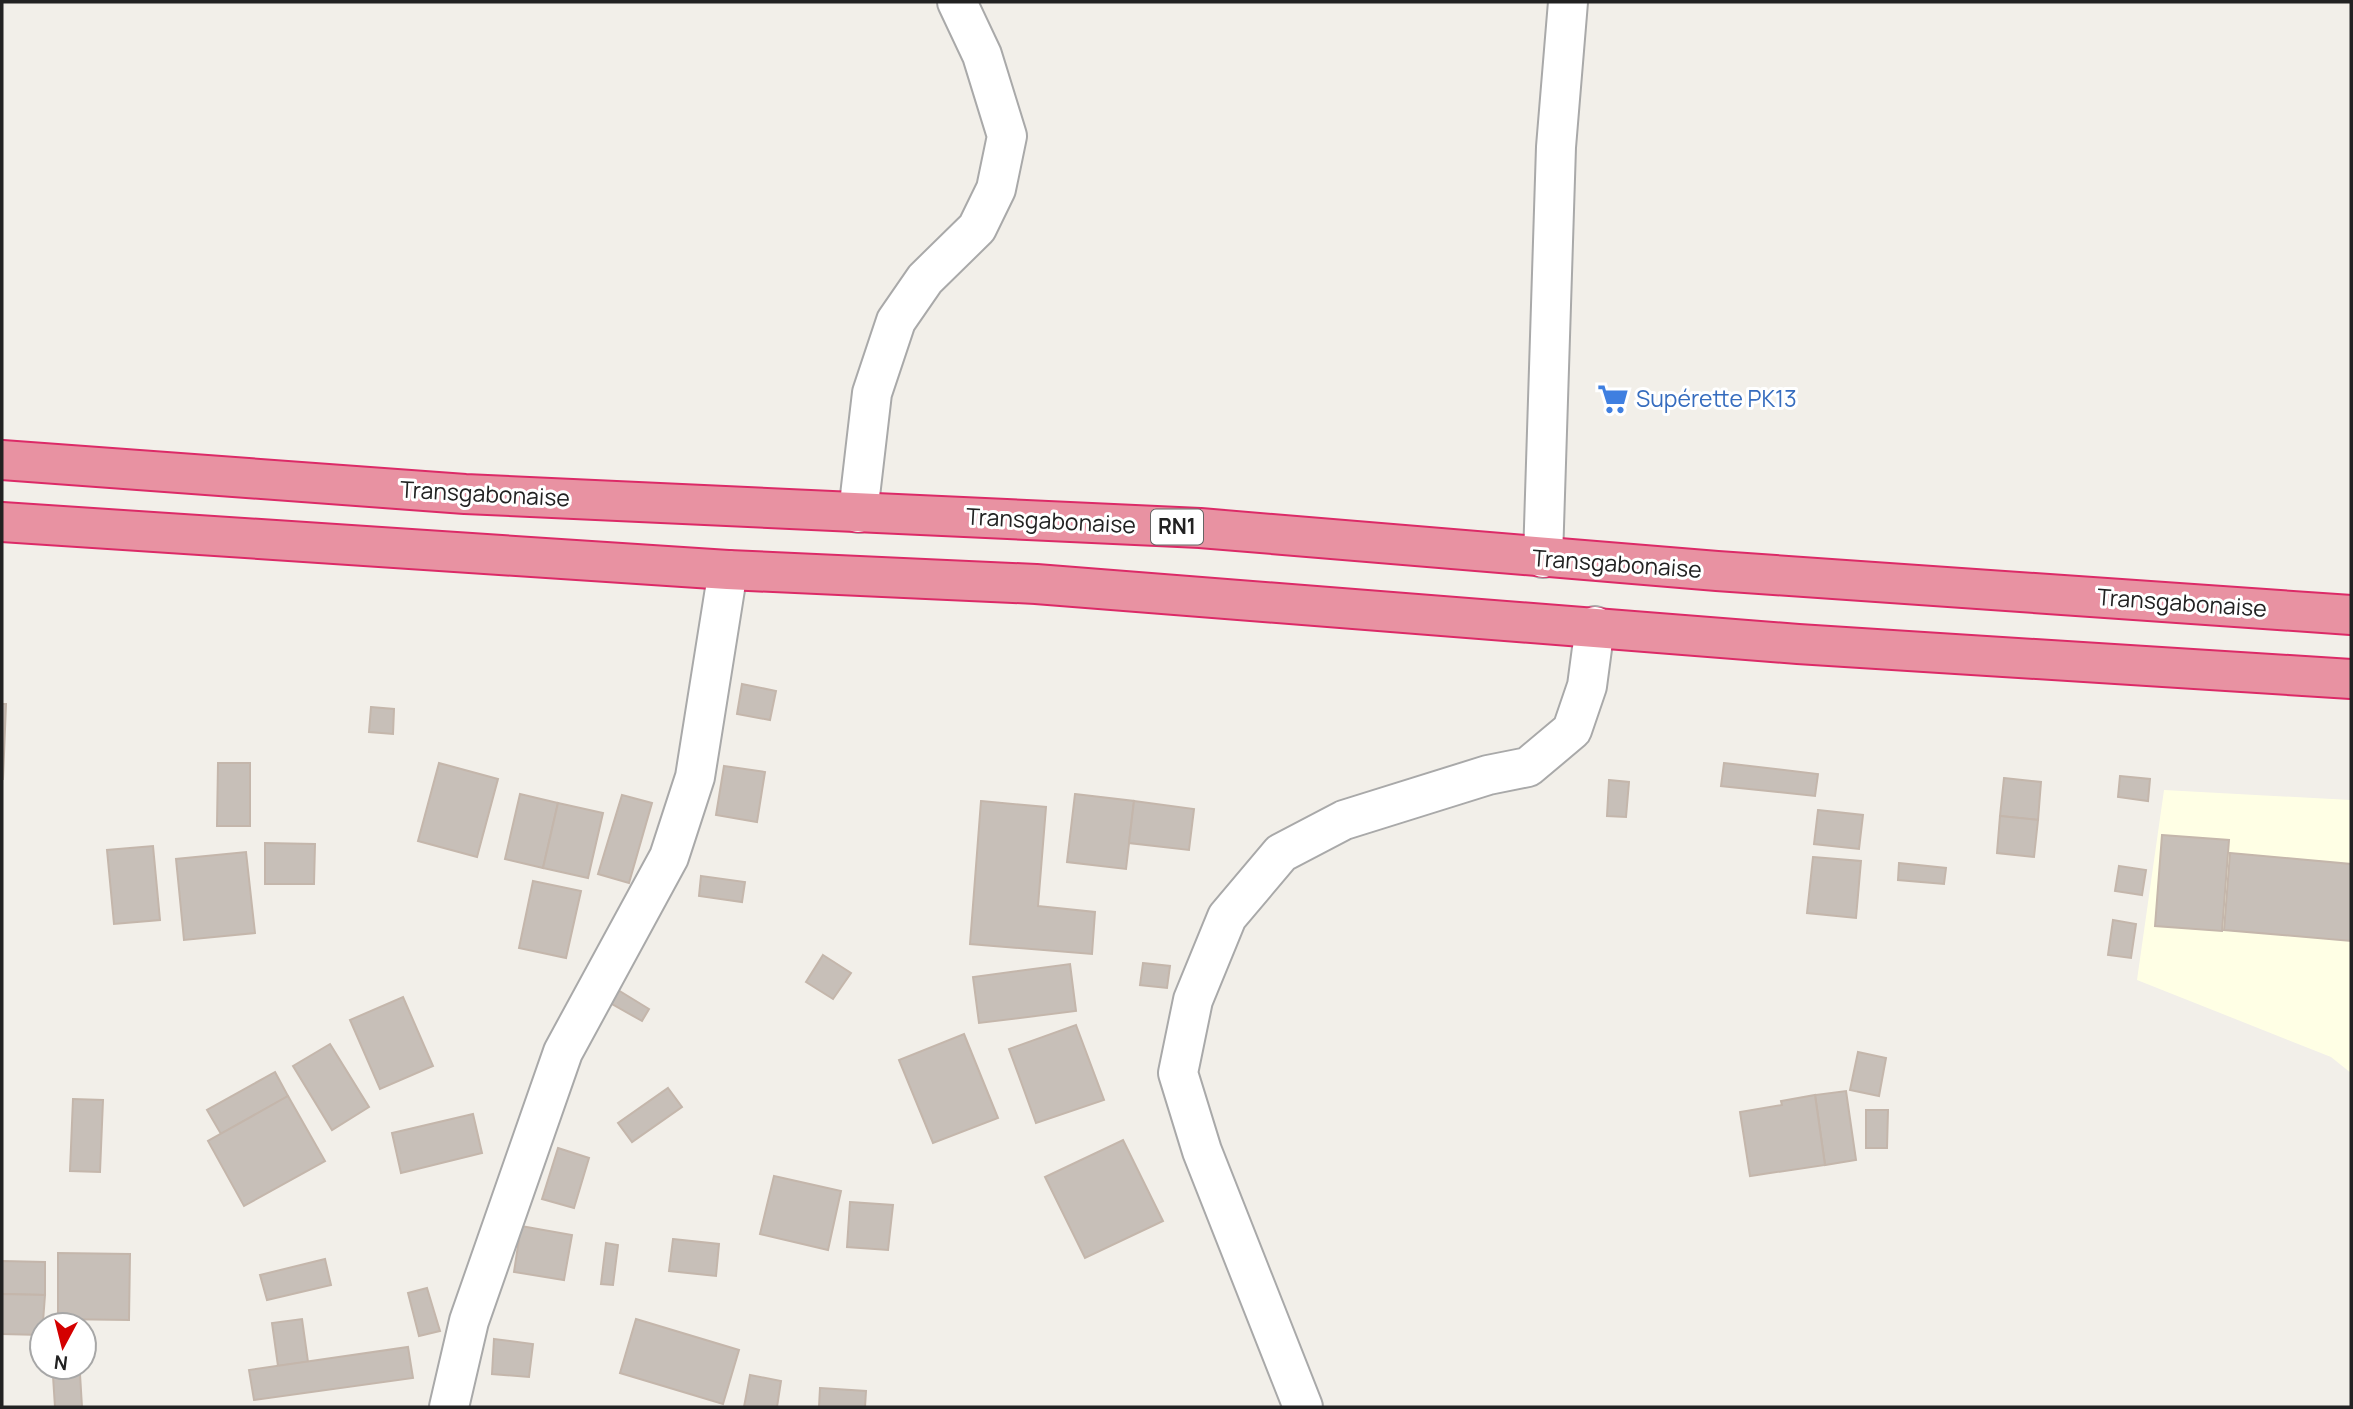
<svg xmlns="http://www.w3.org/2000/svg" width="2353" height="1409" viewBox="0 0 2353 1409" font-family="Manrope,sans-serif">
<style>
.education{fill:#ffffe5}
.building{fill:#c7bfb8;stroke:#c4b6ab;stroke-width:2}
.lines{fill:none;stroke-linecap:round;stroke-linejoin:round}
.minor-casing{stroke:#a9a9a9;stroke-width:42}
.highway-casing{stroke:#dc2a67;stroke-width:42}
.minor{stroke:#fff;stroke-width:38}
.highway{stroke:#e892a2;stroke-width:38}
.labels{text-anchor:middle;stroke-width:6;stroke-linejoin:round;paint-order:stroke}
.shield{fill:#fff;stroke:#646464;stroke-width:2}
.shield-label{font-size:21px;font-weight:bold;fill:#222}
.shop-label{font-size:23px;fill:#366cbe;stroke:#fff;text-anchor:start}
.street-label{font-size:23px;fill:#222;stroke:#fff}
</style>
<rect width="100%" height="100%" fill="#f2efe9"/>
<!-- education -->
<path class="education" d="M 2164,790 L 2351,800 L 2351,1073 L 2331,1057 L 2137,980 Z"/>
<!-- building -->
<g class="building">
<path d="M 742,684 L 776,691 L 770,720 L 737,714 Z"/>
<path d="M 2,704 L 6,704 L 3,779 L 2,779 Z"/>
<path d="M 371,707 L 394,709 L 393,734 L 369,732 Z"/>
<path d="M 218,763 L 250,763 L 250,826 L 217,826 Z"/>
<path d="M 439,763 L 498,779 L 477,857 L 418,841 Z"/>
<path d="M 1724,763 L 1818,774 L 1815,796 L 1721,786 Z"/>
<path d="M 724,766 L 765,772 L 757,822 L 716,815 Z"/>
<path d="M 2120,776 L 2150,779 L 2148,801 L 2118,797 Z"/>
<path d="M 2004,778 L 2041,782 L 2038,820 L 2000,816 Z"/>
<path d="M 1609,780 L 1629,782 L 1626,817 L 1607,816 Z"/>
<path d="M 520,794 L 558,803 L 543,868 L 505,859 Z"/>
<path d="M 1075,794 L 1134,801 L 1126,869 L 1067,862 Z"/>
<path d="M 622,795 L 652,803 L 629,883 L 598,874 Z"/>
<path d="M 981,801 L 1046,807 L 1038,906 L 1095,912 L 1092,954 L 970,944 Z"/>
<path d="M 1134,801 L 1194,809 L 1189,850 L 1129,843 Z"/>
<path d="M 558,803 L 603,813 L 588,878 L 543,868 Z"/>
<path d="M 1818,810 L 1863,815 L 1859,849 L 1814,844 Z"/>
<path d="M 2000,816 L 2038,820 L 2034,857 L 1997,853 Z"/>
<path d="M 2162,835 L 2229,840 L 2222,931 L 2155,926 Z"/>
<path d="M 265,843 L 315,844 L 314,884 L 265,884 Z"/>
<path d="M 153,846 L 160,920 L 114,924 L 107,850 Z"/>
<path d="M 246,852 L 255,933 L 184,940 L 176,859 Z"/>
<path d="M 2230,853 L 2351,864 L 2351,941 L 2224,930 Z"/>
<path d="M 1813,857 L 1861,861 L 1856,918 L 1807,913 Z"/>
<path d="M 1899,863 L 1946,868 L 1944,884 L 1898,880 Z"/>
<path d="M 2119,866 L 2146,870 L 2142,895 L 2115,891 Z"/>
<path d="M 701,876 L 745,882 L 742,902 L 699,896 Z"/>
<path d="M 533,881 L 581,891 L 566,958 L 519,948 Z"/>
<path d="M 2113,920 L 2136,924 L 2131,958 L 2108,955 Z"/>
<path d="M 823,955 L 851,973 L 833,999 L 806,982 Z"/>
<path d="M 1143,963 L 1170,966 L 1167,988 L 1140,985 Z"/>
<path d="M 1070,964 L 1076,1011 L 979,1023 L 973,977 Z"/>
<path d="M 618,990 L 649,1009 L 642,1021 L 610,1003 Z"/>
<path d="M 403,997 L 433,1066 L 380,1089 L 350,1020 Z"/>
<path d="M 1076,1025 L 1104,1100 L 1036,1123 L 1009,1049 Z"/>
<path d="M 964,1034 L 998,1118 L 933,1143 L 899,1060 Z"/>
<path d="M 330,1044 L 369,1107 L 332,1130 L 293,1066 Z"/>
<path d="M 1858,1052 L 1886,1058 L 1879,1096 L 1850,1090 Z"/>
<path d="M 275,1072 L 288,1096 L 221,1134 L 207,1110 Z"/>
<path d="M 668,1088 L 682,1107 L 632,1142 L 618,1123 Z"/>
<path d="M 1846,1091 L 1856,1160 L 1825,1165 L 1815,1095 Z"/>
<path d="M 1815,1095 L 1825,1165 L 1750,1176 L 1740,1112 L 1782,1105 L 1781,1101 Z"/>
<path d="M 288,1096 L 325,1161 L 244,1206 L 208,1141 Z"/>
<path d="M 73,1099 L 103,1100 L 100,1172 L 70,1171 Z"/>
<path d="M 1866,1110 L 1888,1110 L 1887,1148 L 1866,1148 Z"/>
<path d="M 473,1114 L 482,1153 L 401,1173 L 392,1133 Z"/>
<path d="M 1123,1140 L 1163,1221 L 1085,1258 L 1045,1177 Z"/>
<path d="M 558,1148 L 589,1158 L 574,1208 L 542,1199 Z"/>
<path d="M 774,1176 L 841,1191 L 828,1250 L 760,1234 Z"/>
<path d="M 850,1202 L 893,1205 L 888,1250 L 847,1247 Z"/>
<path d="M 521,1226 L 572,1235 L 564,1280 L 514,1272 Z"/>
<path d="M 673,1239 L 719,1244 L 716,1276 L 669,1271 Z"/>
<path d="M 606,1243 L 618,1245 L 613,1285 L 601,1284 Z"/>
<path d="M 58,1253 L 130,1254 L 129,1320 L 58,1319 Z"/>
<path d="M 325,1259 L 331,1285 L 267,1300 L 260,1275 Z"/>
<path d="M 2,1261 L 45,1262 L 45,1295 L 2,1294 Z"/>
<path d="M 427,1288 L 440,1331 L 419,1336 L 408,1293 Z"/>
<path d="M 2,1294 L 45,1295 L 42,1335 L 2,1334 Z"/>
<path d="M 302,1319 L 308,1362 L 278,1366 L 272,1323 Z"/>
<path d="M 636,1319 L 739,1350 L 723,1404 L 620,1373 Z"/>
<path d="M 494,1339 L 533,1344 L 529,1377 L 492,1374 Z"/>
<path d="M 408,1347 L 413,1378 L 254,1400 L 249,1370 Z"/>
<path d="M 80,1374 L 82,1407 L 55,1407 L 53,1376 Z"/>
<path d="M 750,1375 L 781,1381 L 777,1407 L 744,1407 Z"/>
<path d="M 820,1388 L 866,1391 L 865,1407 L 819,1407 Z"/>
</g>
<g class="lines">
<defs>
<g id="minor">
<path d="M 858,513 L 872,393 L 896,321 L 925,279 L 977,228 L 996,189 L 1007,136 L 982,55 L 957,2"/>
<path d="M 1543,558 L 1556,147 L 1568,2"/>
<path d="M 449,1407 L 469,1321 L 563,1052 L 669,857 L 695,777 L 728,570"/>
<path d="M 1303,1407 L 1202,1151 L 1178,1073 L 1193,1000 L 1227,917 L 1281,853 L 1344,820 L 1488,775 L 1528,767 L 1572,730 L 1587,686 L 1595,626"/>
</g>
<g id="highway">
<path d="M 2,460 L 465,494 L 1200,528 L 1717,571 L 2351,615"/>
<path d="M 2,522 L 728,570 L 1036,584 L 1798,644 L 2351,679"/>
</g>
</defs>
<!-- minor casing -->
<use href="#minor" class="minor-casing"/>
<!-- highway casing -->
<use href="#highway" class="highway-casing"/>
<!-- minor -->
<use href="#minor" class="minor"/>
<!-- highway -->
<use href="#highway" class="highway"/>
</g>
<!-- icons -->
<defs>
<symbol id="supermarket-bare" viewBox="-9 -9 18 18"><path d="M-6-5.5h2.5l.6 2H6L4.5 2H-2.5L-4.4-4H-6ZM-1.5 3.2a1.3 1.3 0 1 0 .1 0ZM3 3.2a1.3 1.3 0 1 0 .1 0Z" fill="#3f7fe0" stroke="#fff" stroke-width="2.5" paint-order="stroke"/></symbol>
</defs>
<g fill-rule="evenodd">
<use href="#supermarket-bare" x="1591" y="377" width="44" height="44"/>
</g>
<g class="labels">
<!-- shield labels -->
<rect class="shield" x="1151" y="509.5" width="52" height="35" rx="5"/>
<g class="shield-label">
<text x="1177" y="534">RN1</text>
</g>
<!-- shop labels -->
<g class="shop-label">
<text x="1636" y="407">Supérette PK13</text>
</g>
<!-- street labels -->
<g class="street-label">
<text transform="translate(485 494) rotate(3)" y="8">Transgabonaise</text>
<text transform="translate(1051 521) rotate(3)" y="8">Transgabonaise</text>
<text transform="translate(1617 564) rotate(4)" y="8">Transgabonaise</text>
<text transform="translate(2182 603) rotate(4)" y="8">Transgabonaise</text>
</g>
</g>
<!-- border -->
<rect width="2353" height="1409" fill="none" stroke="#222222" stroke-width="7"/>
<!-- north arrow -->
<g transform="translate(63 1346) rotate(187)"><circle r="33" fill="#ffffff" stroke="#a7a7a7" stroke-width="2"/>
<path d="M0-5L12 26L0 18L-12 26Z" fill="#d40000"/>
<text y="-10" font-size="19" font-weight="bold" text-anchor="middle" fill="#222222">N</text>
</g>
</svg>
